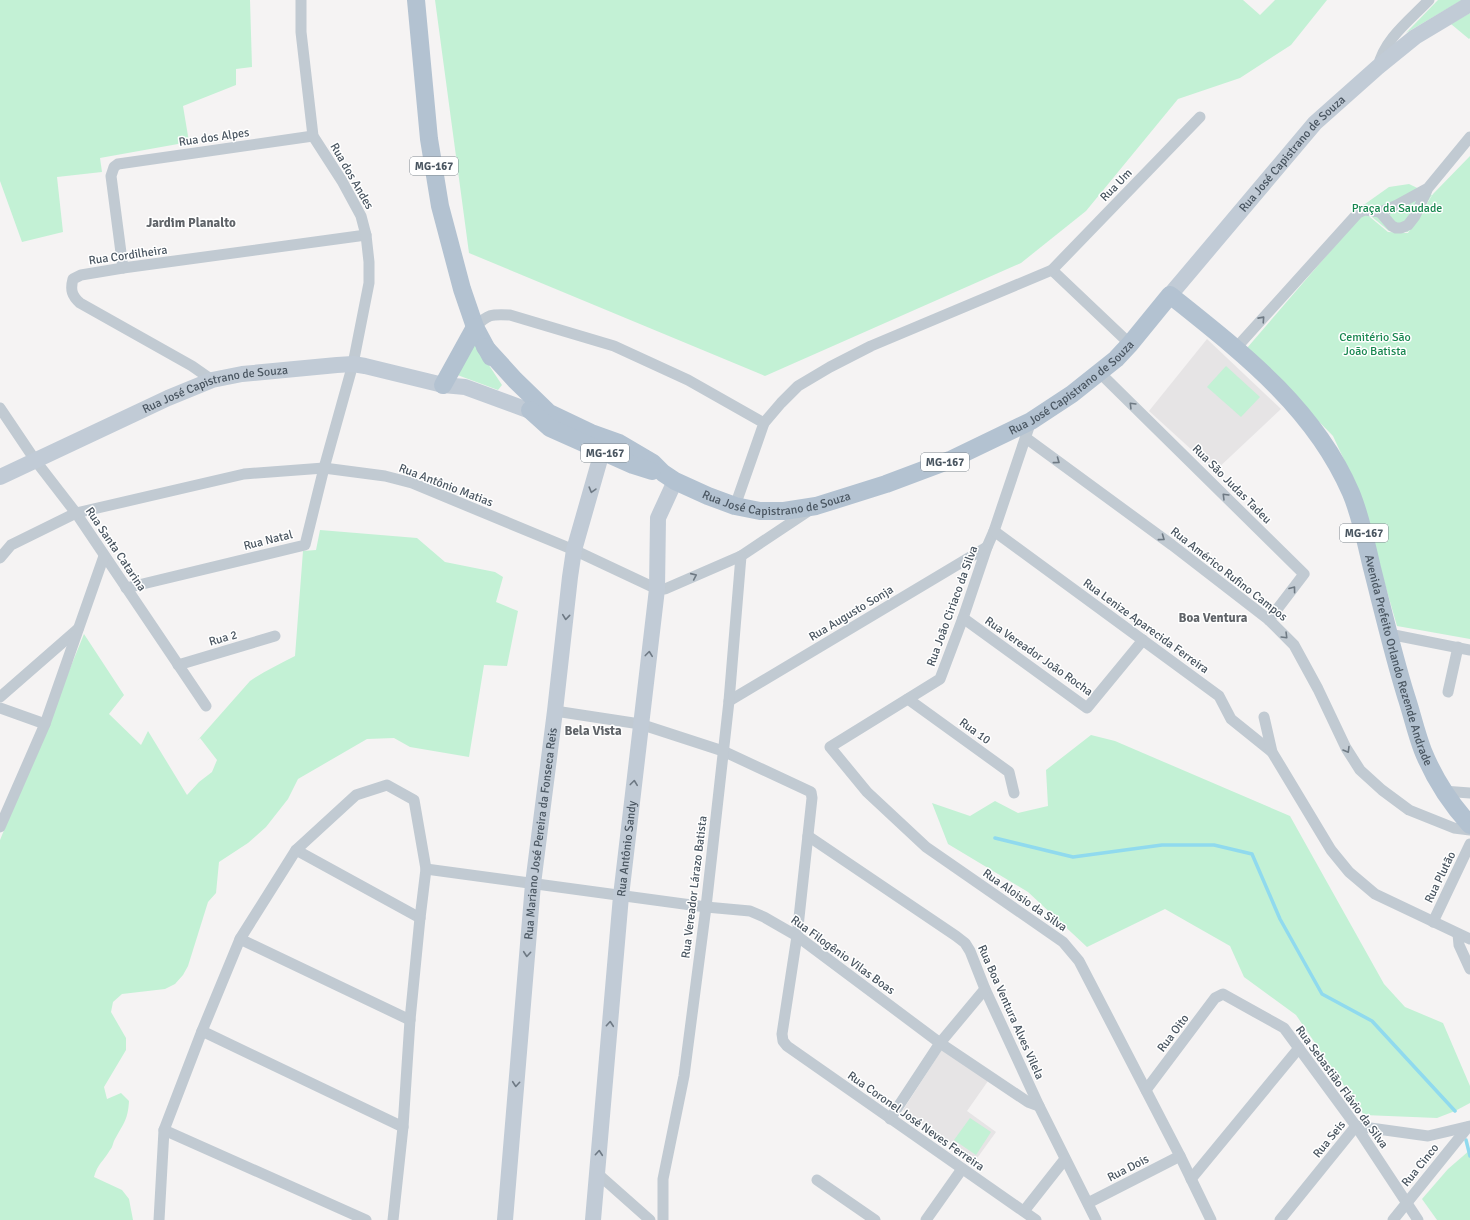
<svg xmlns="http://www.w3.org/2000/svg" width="1470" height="1220" viewBox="0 0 1470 1220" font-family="Signika,sans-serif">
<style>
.education{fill:#e6e4e5}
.green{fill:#c3f1d5}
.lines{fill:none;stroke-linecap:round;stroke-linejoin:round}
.stream{stroke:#90daee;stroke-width:3.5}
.street{stroke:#c1cad2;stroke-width:11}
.secondary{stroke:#c1cbd6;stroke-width:16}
.primary{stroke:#b3c2d1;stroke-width:18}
.oneway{stroke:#6e7983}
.oneway2{stroke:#6e7984}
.labels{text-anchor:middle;stroke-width:3;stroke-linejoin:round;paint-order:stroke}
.shield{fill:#fff;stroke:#808990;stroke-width:1}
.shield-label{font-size:11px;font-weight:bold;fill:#4a5661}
.street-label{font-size:12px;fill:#4a5661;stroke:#fff}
.park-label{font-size:12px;fill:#17864f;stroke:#fff}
.neighbourhood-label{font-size:13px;font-weight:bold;fill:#5f6368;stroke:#fff}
</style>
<rect width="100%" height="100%" fill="#f5f3f3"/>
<!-- education -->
<g class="education">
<path d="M 1207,339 L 1281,409 L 1215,471 L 1149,411 Z"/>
<path d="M 943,1048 L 988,1081 L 967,1111 L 996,1132 L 975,1161 L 903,1110 Z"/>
</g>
<!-- green -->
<g class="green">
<path d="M 0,0 L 250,0 L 252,67 L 236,69 L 236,85 L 183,106 L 189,142 L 100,158 L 102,172 L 57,177 L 63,232 L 22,242 L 0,181 Z"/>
<path d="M 435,0 L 1243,0 L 1260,15 L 1275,0 L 1327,0 L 1291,45 L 1240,78 L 1178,99 L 1086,211 L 1021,263 L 765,376 L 469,253 Z"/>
<path d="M 1438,0 L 1462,0 L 1406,33 Z"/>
<path d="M 1470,13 L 1470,38 L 1469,39 L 1451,24 Z"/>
<path d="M 1470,156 L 1470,639 L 1397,626 L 1358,490 L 1333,436 L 1247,348 L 1364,212 L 1388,232 L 1408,233 L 1433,194 Z"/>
<path d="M 1409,184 L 1432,195 L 1408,232 L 1389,231 L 1366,212 L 1365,204 L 1389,187 Z"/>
<path d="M 471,338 L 502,385 L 498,390 L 452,373 Z"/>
<path d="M 1226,366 L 1260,397 L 1241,417 L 1207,387 Z"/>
<path d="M 320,530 L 417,538 L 445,562 L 495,572 L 503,577 L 496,602 L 518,611 L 507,666 L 484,665 L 469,757 L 410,747 L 394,738 L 367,739 L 298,779 L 288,799 L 266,827 L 248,843 L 219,862 L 216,893 L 208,902 L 188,966 L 183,975 L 175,984 L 165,989 L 122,994 L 113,1002 L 111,1012 L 126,1038 L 126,1050 L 104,1087 L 107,1099 L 121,1093 L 129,1101 C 128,1119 124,1123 115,1139 C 113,1142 113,1147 110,1150 C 103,1162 98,1163 94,1177 L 122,1190 L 129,1199 L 133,1220 L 0,1220 L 0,840 L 84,634 L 124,695 L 109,714 L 141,745 L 148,731 L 187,795 L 199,782 L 212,772 L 217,760 L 200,738 L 197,741 L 250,681 C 264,671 280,664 295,656 L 303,551 L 316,550 Z"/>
<path d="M 1091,735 L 1115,741 L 1290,816 L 1384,984 L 1405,1007 L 1443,1023 L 1470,1086 L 1470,1103 L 1455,1111 L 1437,1118 L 1364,1115 L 1296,1015 L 1244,977 L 1230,946 L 1165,909 L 1087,947 L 1028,892 L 948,844 L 932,803 L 970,816 L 995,801 L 1018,813 L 1048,806 L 1046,770 Z"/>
<path d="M 970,1118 L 991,1132 L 976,1155 L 954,1140 Z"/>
<path d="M 1470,1150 L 1470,1220 L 1437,1220 L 1422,1199 L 1448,1169 Z"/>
</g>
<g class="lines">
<!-- stream -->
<g class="stream">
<path d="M 995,838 L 1073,857 L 1162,845 L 1214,845 L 1252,854 L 1280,919 L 1322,994 L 1372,1021 L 1455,1111"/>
<path d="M 1466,1140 L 1470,1156"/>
</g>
<!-- street -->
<g class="street">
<path d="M 1378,67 C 1384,39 1410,20 1429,0"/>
<path d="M 1428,188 L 1397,205 L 1380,212 L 1392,226 L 1396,228 L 1401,228 L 1408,225 L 1415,216 L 1428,188 L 1470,137"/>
<path d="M 123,268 L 111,176 L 114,167 L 118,164 L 313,136"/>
<path d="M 1052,270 L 1130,344"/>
<path d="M 475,327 C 488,314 491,314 510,315 L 614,346 L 688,380 L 764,423 L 735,506"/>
<path d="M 1236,348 L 1358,213 L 1364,210 L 1380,212"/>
<path d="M 1100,373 L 1304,574 L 1269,620"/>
<path d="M 212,380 L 192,366 L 80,303 C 72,296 70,290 73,279 L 81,275 L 123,268 L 366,235"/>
<path d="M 0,408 L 35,460 L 76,513 L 206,706"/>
<path d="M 1031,421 L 994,531 L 987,547 L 963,618 L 940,679 L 830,747 L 867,792 L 926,847 L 1063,942 L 1079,961 L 1180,1156 L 1211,1220"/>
<path d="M 764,423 L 781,403 L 798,386 L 830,367 L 871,346 L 1052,270 L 1200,117"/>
<path d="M 1026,438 L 1172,545 L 1269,620 L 1294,645 L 1318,689 L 1346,748 L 1360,770 L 1382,790 L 1409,810 L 1454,828 L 1470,830"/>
<path d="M 994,531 L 1219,696 L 1231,719 L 1272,752"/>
<path d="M 0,558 L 11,545 L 76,513 L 244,474 L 324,468 L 385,476 L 412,483 L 574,550 L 657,589 L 665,589 L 741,556 L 810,510"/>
<path d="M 126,588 L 305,545 L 324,468 L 353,364 L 369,283 L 369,262 L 366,235 L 361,216 L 342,181 L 313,136 L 301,32 L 301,0"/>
<path d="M 963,618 L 1087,708 L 1143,640"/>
<path d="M 1389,634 L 1470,650"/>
<path d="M 178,665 L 275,636"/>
<path d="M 1448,692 L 1458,647"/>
<path d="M 0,697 L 78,629"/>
<path d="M 908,699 L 1009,772 L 1014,793"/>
<path d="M 729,701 L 987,547"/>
<path d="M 0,708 L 45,724"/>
<path d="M 555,711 L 640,724 L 723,751 L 811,792 L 812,798 L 797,936 L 782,1034 L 783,1041 L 787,1046 L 1036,1220"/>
<path d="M 1264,717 L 1272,752 L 1331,850 L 1349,872 L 1375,894 L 1470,939"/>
<path d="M 1443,791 L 1470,793"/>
<path d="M 0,827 L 45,724 L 104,556"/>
<path d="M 808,836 L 956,936 L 965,943 L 970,951 L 985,989 L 1039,1106 L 1096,1220"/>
<path d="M 296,850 L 420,918"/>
<path d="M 426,869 L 706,907 L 750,911 L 764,917 L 797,936 L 940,1043 L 1028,1102 L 1039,1106"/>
<path d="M 1433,922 L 1470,844"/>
<path d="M 1458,934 L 1459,945 L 1470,969"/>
<path d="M 240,939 L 410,1020"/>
<path d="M 202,1031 L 403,1127"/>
<path d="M 1146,1090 L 1215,998 L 1223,994 L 1284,1028 L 1356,1126 L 1418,1220"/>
<path d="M 890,1119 L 940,1043 L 985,989"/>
<path d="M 164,1130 L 366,1220"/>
<path d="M 598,1174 L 650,1220"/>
<path d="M 1191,1179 L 1299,1048"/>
<path d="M 817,1180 L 875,1220"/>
<path d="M 1088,1203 L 1180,1156"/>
<path d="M 1024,1211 L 1065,1159"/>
<path d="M 159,1220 L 164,1130 L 202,1031 L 240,939 L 296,850 L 356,795 L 387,785 L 414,800 L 426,869 L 420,918 L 410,1020 L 403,1127 L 393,1220"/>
<path d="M 663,1220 L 663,1179 L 684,1076 L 706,907 L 729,701 L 741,556"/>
<path d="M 926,1220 L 962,1169"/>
<path d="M 1280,1220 L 1356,1126 L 1428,1136 L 1470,1126"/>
<path d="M 1393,1220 L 1468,1127"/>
</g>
<!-- secondary -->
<g class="secondary">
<path id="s1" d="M 1170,295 L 1315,123 L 1378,67 L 1415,37 L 1470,4"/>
<path id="s2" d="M 0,477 L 168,398 L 212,380 L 242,374 L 337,365 L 353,364 L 365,366 L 443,385 L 465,387 L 541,415"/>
<path id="s3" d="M 505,1220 L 533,884 L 555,711 L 570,577 L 574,550 L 602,452"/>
<path id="s4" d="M 593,1220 L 621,896 L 657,589 L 658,518 L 675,481"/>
</g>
<!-- primary -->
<g class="primary">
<path d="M 416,0 L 429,139 L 440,206 L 462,289 L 475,327 L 491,357"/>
<path id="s5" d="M 485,347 L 515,380 L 549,413 L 591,433 L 619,443 L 653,463 L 663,473 L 675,481 L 708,496 L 735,506 L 760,511 L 784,511 L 816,506 L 886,484 L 950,460 L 1031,421 L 1072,394 L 1116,359 L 1130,344 L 1170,295 C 1240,351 1314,407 1351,493 C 1361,517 1366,543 1372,568 C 1383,611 1393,654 1406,696 C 1412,714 1416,733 1423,751 C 1434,778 1450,803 1470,825"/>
<path d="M 443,385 L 475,327"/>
<path d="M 530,410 L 550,428 L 633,465 L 652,471"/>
</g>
</g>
<!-- one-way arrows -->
<defs><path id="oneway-chevron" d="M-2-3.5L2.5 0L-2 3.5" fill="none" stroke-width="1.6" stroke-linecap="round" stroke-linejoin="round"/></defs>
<g class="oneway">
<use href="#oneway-chevron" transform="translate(1262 319) rotate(-48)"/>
<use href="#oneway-chevron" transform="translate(1132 405) rotate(-135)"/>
<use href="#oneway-chevron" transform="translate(1057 461) rotate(36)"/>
<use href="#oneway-chevron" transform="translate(1225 496) rotate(-135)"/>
<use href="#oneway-chevron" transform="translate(1162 538) rotate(36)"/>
<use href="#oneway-chevron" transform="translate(694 576) rotate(-24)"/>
<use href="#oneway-chevron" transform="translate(1293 589) rotate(-53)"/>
<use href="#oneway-chevron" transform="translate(1285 636) rotate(45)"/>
<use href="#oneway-chevron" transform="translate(1347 750) rotate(59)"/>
</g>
<g class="oneway2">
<use href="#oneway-chevron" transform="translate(592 490) rotate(106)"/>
<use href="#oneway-chevron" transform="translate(566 617) rotate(96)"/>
<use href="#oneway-chevron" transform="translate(649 654) rotate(-83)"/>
<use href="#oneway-chevron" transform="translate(634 783) rotate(-83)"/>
<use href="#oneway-chevron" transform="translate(527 954) rotate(95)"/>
<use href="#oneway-chevron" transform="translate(610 1024) rotate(-85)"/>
<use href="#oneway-chevron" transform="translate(516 1084) rotate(95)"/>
<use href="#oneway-chevron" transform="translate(599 1153) rotate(-85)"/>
</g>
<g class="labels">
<!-- shield labels -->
<g class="shield">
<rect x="410" y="157" width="48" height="18" rx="3"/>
<rect x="581" y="444" width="48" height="18" rx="3"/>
<rect x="921" y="453" width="48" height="18" rx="3"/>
<rect x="1340" y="524" width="48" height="18" rx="3"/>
</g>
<g class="shield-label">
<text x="434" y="170">MG-167</text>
<text x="605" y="457">MG-167</text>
<text x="945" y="466">MG-167</text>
<text x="1364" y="537">MG-167</text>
</g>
<!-- street labels -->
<g class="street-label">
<text transform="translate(214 137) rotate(-8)" y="4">Rua dos Alpes</text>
<text dy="4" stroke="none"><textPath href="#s1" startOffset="187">Rua José Capistrano de Souza</textPath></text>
<text transform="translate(352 176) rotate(60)" y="4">Rua dos Andes</text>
<text transform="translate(1116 185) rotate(-46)" y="4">Rua Um</text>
<text transform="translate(128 255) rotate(-8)" y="4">Rua Cordilheira</text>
<text dy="4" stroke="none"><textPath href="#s5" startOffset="667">Rua José Capistrano de Souza</textPath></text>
<text dy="4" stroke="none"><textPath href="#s2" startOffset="234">Rua José Capistrano de Souza</textPath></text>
<text transform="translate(1232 484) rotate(45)" y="4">Rua São Judas Tadeu</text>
<text transform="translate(446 485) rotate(21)" y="4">Rua Antônio Matias</text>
<text dy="4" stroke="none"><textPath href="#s5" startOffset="343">Rua José Capistrano de Souza</textPath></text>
<text transform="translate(268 540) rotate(-14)" y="4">Rua Natal</text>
<text transform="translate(116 549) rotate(56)" y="4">Rua Santa Catarina</text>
<text transform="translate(1229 574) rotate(38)" y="4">Rua Américo Rufino Campos</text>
<text transform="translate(952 606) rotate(-70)" y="4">Rua João Ciriaco da Silva</text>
<text transform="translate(851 613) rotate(-31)" y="4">Rua Augusto Sonja</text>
<text transform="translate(1146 626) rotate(36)" y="4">Rua Lenize Aparecida Ferreira</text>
<text transform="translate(223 638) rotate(-16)" y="4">Rua 2</text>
<text transform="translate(1039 656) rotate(35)" y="4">Rua Vereador João Rocha</text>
<text dy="4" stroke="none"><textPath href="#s5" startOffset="1249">Avenida Prefeito Orlando Rezende Andrade</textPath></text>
<text transform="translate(975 731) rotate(36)" y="4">Rua 10</text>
<text dy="4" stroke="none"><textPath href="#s3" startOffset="388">Rua Mariano José Pereira da Fonseca Reis</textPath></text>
<text dy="4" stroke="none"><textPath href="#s4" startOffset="373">Rua Antônio Sandy</textPath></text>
<text transform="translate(1440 877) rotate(-64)" y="4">Rua Plutão</text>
<text transform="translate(694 887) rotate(-83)" y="4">Rua Vereador Lárazo Batista</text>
<text transform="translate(1025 900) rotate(35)" y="4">Rua Aloisio da Silva</text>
<text transform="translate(843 955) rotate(36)" y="4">Rua Filogênio Vilas Boas</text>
<text transform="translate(1011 1012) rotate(66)" y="4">Rua Boa Ventura Alves Vilela</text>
<text transform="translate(1173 1033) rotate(-53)" y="4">Rua Oito</text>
<text transform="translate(1342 1087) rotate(54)" y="4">Rua Sebastião Flávio da Silva</text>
<text transform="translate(916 1121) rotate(35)" y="4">Rua Coronel José Neves Ferreira</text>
<text transform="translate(1329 1139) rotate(-51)" y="4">Rua Seis</text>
<text transform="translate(1420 1165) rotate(-51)" y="4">Rua Cinco</text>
<text transform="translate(1128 1168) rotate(-27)" y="4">Rua Dois</text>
</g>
<!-- park labels -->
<g class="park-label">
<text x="1397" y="212">Praça da Saudade</text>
<text x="1375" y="341">Cemitério São<tspan x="1375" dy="14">João Batista</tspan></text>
</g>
<!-- neighbourhood labels -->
<g class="neighbourhood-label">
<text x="191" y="227">Jardim Planalto</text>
<text x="1213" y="622">Boa Ventura</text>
<text x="593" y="735">Bela Vista</text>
</g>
</g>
</svg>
